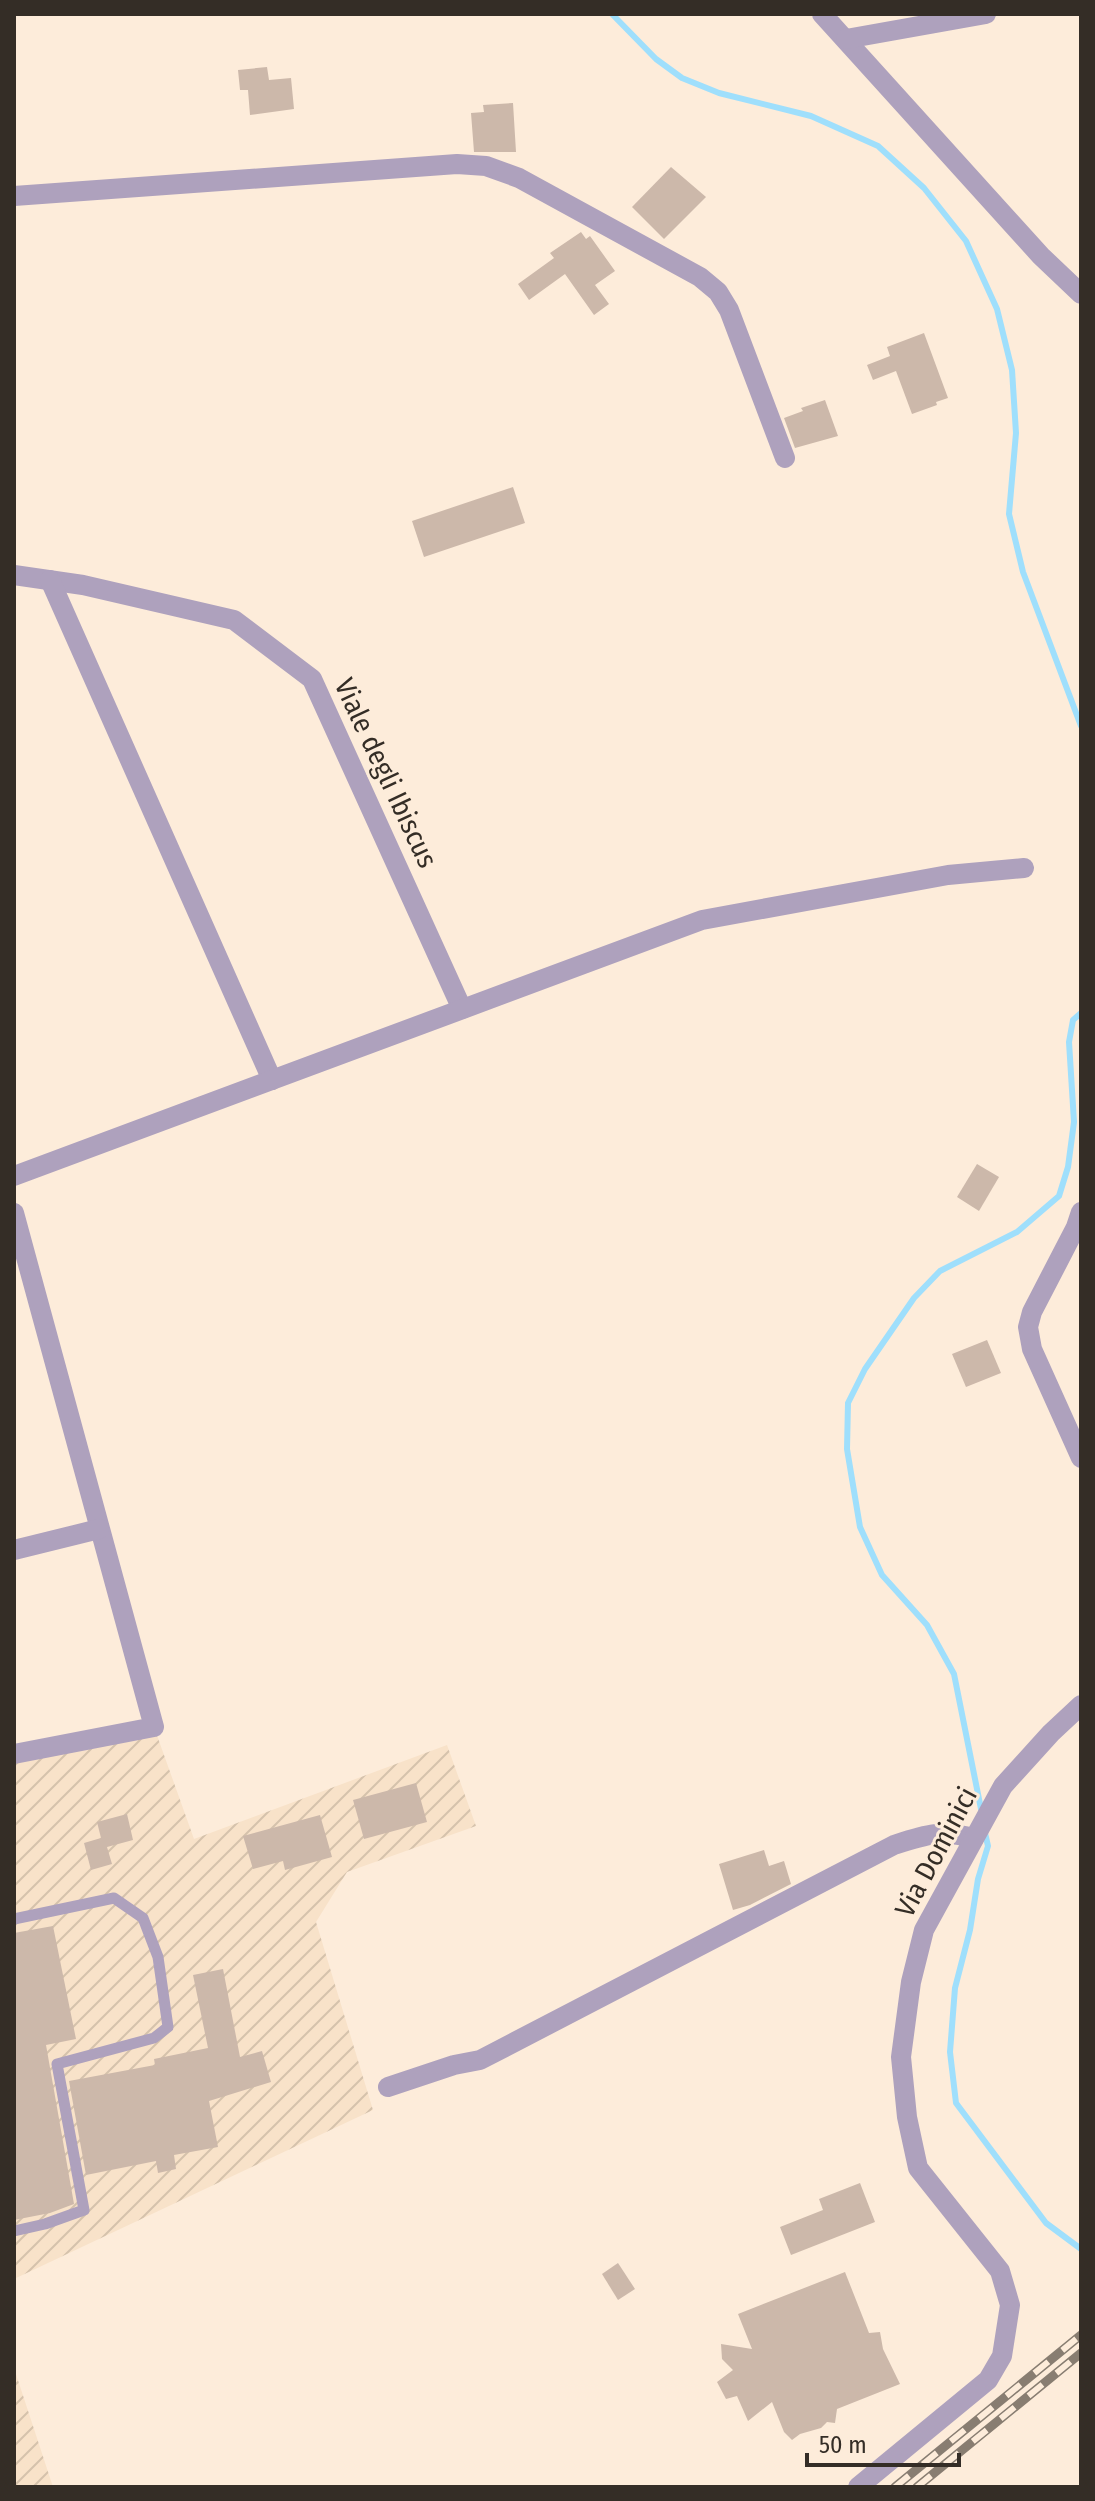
<svg xmlns="http://www.w3.org/2000/svg" width="1095" height="2501" font-family="'Fira Sans Condensed',sans-serif">
	<defs>
		<pattern id="industrial-furrows" width="10" height="10" patternUnits="userSpaceOnUse" patternTransform="scale(2)"><rect width="10" height="10" fill="#f8e2c9"/><path d="M-1 1l2-2M0 10L10 0M9 11l2-2" fill="none" stroke="#d5c2ac"/></pattern>
	</defs>
	<rect width="100%" height="100%" fill="#fdecda"/>
	<g fill="url(#industrial-furrows)">
		<polygon points="154,1727 194,1839 447,1745 476,1826 347,1872 316,1922 373,2110 14,2279 14,1755"/>
		<polygon points="14,2368 53,2487 14,2487"/>
	</g>
	<g fill="none" stroke-linecap="round" stroke-linejoin="round">
		<g stroke="#9fdffc" stroke-width="6">
			<polyline points="612,14 656,59 682,78 719,93 811,116 878,146 924,188 966,241 997,309 1012,370 1016,433 1009,514 1023,572 1081,726"/>
			<polyline points="982,1814 954,1674 927,1625 882,1575 860,1527 847,1449 848,1403 865,1369 914,1298 940,1271 1017,1232 1059,1196 1068,1167 1074,1122 1069,1042 1073,1020 1081,1013"/>
			<polyline points="985,1833 988,1846 978,1879 970,1930 955,1988 950,2052 956,2103 1046,2223 1081,2249"/>
		</g>
	</g>
	<g fill="#ccb8aa">
		<polygon points="267,67 269,80 291,78 294,109 250,115 248,90 240,90 238,70"/>
		<polygon points="513,103 516,152 474,152 471,113 484,112 483,105"/>
		<polygon points="671,167 706,197 664,239 632,207"/>
		<polygon points="581,232 586,239 590,236 615,271 595,285 609,304 594,315 565,274 529,300 518,284 554,258 550,253"/>
		<polygon points="924,333 948,398 936,402 937,405 912,414 896,371 873,380 867,365 890,356 887,347"/>
		<polygon points="825,400 838,436 795,448 784,418 803,411 801,408"/>
		<polygon points="513,487 525,523 424,557 412,521"/>
		<polygon points="977,1164 999,1177 979,1211 957,1197"/>
		<polygon points="987,1340 1001,1373 966,1387 952,1354"/>
		<polygon points="416,1783 427,1822 364,1839 353,1800"/>
		<polygon points="127,1814 133,1840 107,1847 112,1864 91,1870 84,1843 101,1838 97,1822"/>
		<polygon points="320,1815 332,1857 285,1870 283,1861 253,1869 243,1836"/>
		<polygon points="764,1850 769,1866 784,1861 791,1884 750,1905 733,1910 719,1864"/>
		<polygon points="53,1926 76,2039 46,2045 74,2204 50,2213 14,2220 14,1933"/>
		<polygon points="223,1969 240,2057 262,2051 271,2082 209,2101 218,2147 174,2155 176,2169 158,2173 156,2161 86,2175 69,2081 155,2065 154,2059 208,2048 193,1975"/>
		<polygon points="860,2183 875,2222 791,2255 780,2227 823,2210 819,2199"/>
		<polygon points="618,2263 635,2289 618,2300 602,2274"/>
		<polygon points="845,2272 869,2333 880,2332 883,2349 900,2384 837,2409 835,2423 827,2422 821,2428 800,2434 792,2440 784,2432 772,2402 748,2421 737,2396 726,2399 717,2382 733,2370 722,2359 721,2344 752,2349 738,2314"/>
	</g>
	<g fill="none" stroke-linecap="round" stroke-linejoin="round">
		<polyline stroke="#aea1bd" stroke-width="11" points="14,1919 114,1898 143,1918 158,1957 168,2027 154,2038 57,2064 84,2210 45,2224 14,2231"/>
		<g stroke="#aea1bd" stroke-width="20">
			<polyline points="822,14 1041,256 1081,294"/>
			<polyline points="846,39 986,14"/>
			<polyline points="14,196 457,164 486,166 519,178 700,277 718,292 729,310 785,458"/>
			<polyline points="14,575 83,585 234,620 312,679 462,1009"/>
			<polyline points="50,580 272,1080"/>
			<polyline points="14,1176 702,920 948,875 1024,868"/>
			<polyline points="1081,1212 1076,1227 1032,1312 1028,1327 1032,1349 1081,1458"/>
			<polyline points="14,1213 154,1727 14,1754"/>
			<polyline points="14,1550 99,1529"/>
			<path d="M388 2087 454 2065 480 2060 894 1845C928 1834 939 1830 974 1838"/>
			<polyline points="858,2487 988,2380 1002,2356 1010,2305 1000,2271 918,2168 907,2117 901,2057 911,1982 924,1930 1003,1786 1051,1733 1081,1705"/>
		</g>
		<defs>
			<g id="rail">
				<polyline points="895,2487 1081,2335"/>
				<polyline points="917,2487 1081,2353"/>
			</g>
		</defs>
		<use href="#rail" stroke="#887d71" stroke-width="9"/>
		<use href="#rail" stroke="#fdecda" stroke-width="6" stroke-dasharray="18" stroke-linecap="butt"/>
	</g>
	<g text-anchor="middle" dominant-baseline="central" stroke-width="6" stroke-linejoin="round" paint-order="stroke">
		<g font-size="28" fill="#342d26" stroke="#fdecda">
			<text transform="translate(386 773) rotate(65)">Viale degli Ibiscus</text>
			<text transform="translate(936 1852) rotate(-62)">Via Dominici</text>
		</g>
	</g>
	<rect width="1095" height="2501" fill="none" stroke="#342d26" stroke-width="32"/>
	<path d="M807 2453v12h152v-12" fill="none" stroke="#342d26" stroke-width="4"/>
	<text x="819" y="2453" font-size="24" fill="#342d26" stroke="#fdecda" stroke-width="6" paint-order="stroke">50 m</text>
</svg>
